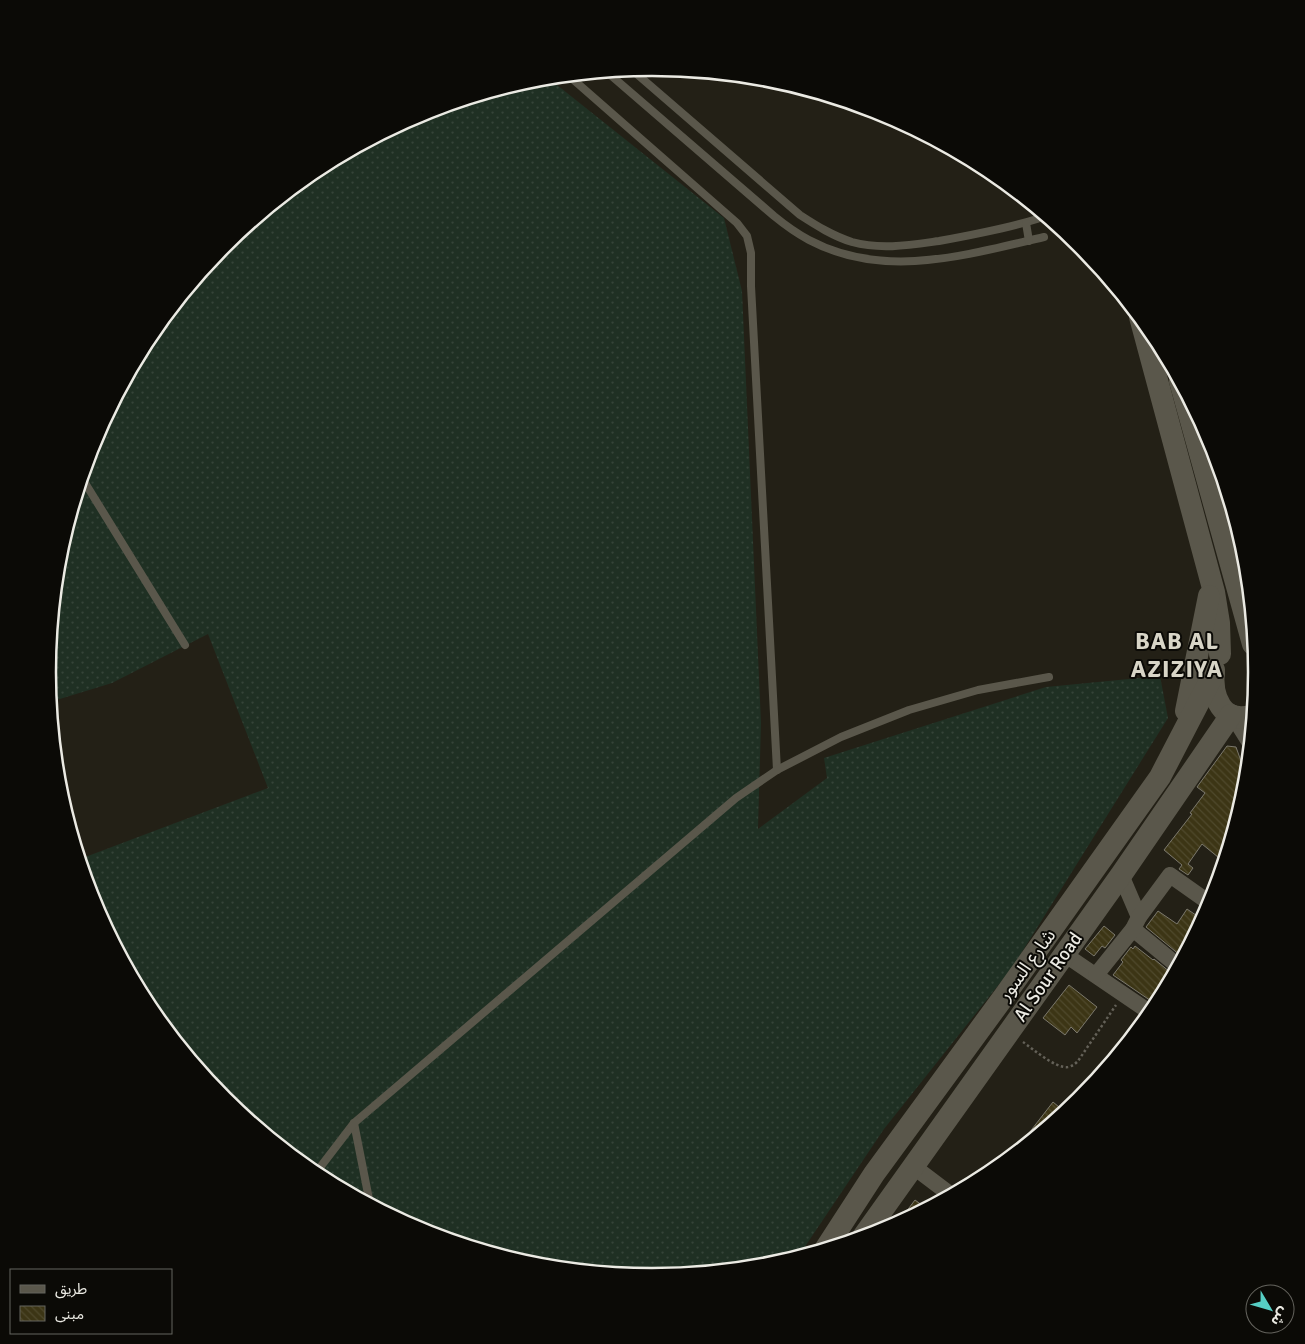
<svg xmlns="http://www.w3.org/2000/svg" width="1305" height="1344" font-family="Signika,'Noto Sans Arabic',sans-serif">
	<defs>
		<pattern id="grass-dots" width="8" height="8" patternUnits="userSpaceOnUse" patternTransform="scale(1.25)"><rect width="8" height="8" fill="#1f3023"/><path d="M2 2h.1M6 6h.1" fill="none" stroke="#354438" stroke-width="1.8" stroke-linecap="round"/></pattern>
		<pattern id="building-back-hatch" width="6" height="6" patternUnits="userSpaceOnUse" patternTransform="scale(1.25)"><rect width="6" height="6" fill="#3c3515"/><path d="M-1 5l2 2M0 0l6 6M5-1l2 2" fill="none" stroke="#4f492c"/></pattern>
	</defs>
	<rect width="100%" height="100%" fill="#232016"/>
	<polygon fill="url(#grass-dots)" points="547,77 724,218 742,291 761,723 758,829 827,778 824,758 1046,687 1160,676 1168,718 1012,968 884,1129 798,1257 770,1265 652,1277 534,1265 421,1231 316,1175 225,1100 149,1008 93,903 80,859 268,788 208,634 112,683 50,702 48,672 59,554 94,440 150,336 225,244 317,169 421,113 535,79"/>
	<g fill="url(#building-back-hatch)" stroke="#7b786c">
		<polygon points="1227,746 1236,747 1247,778 1246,790 1224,862 1202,844 1188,864 1193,868 1188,875 1179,869 1182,865 1164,850 1192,814 1190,813 1205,793 1197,787"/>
		<polygon points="1187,909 1203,920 1193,938 1181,956 1146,927 1158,911 1177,924"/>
		<polygon points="1104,926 1115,935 1105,948 1102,946 1094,956 1085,949"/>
		<polygon points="1135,946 1153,960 1154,959 1170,972 1168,973 1172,977 1157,1005 1113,975 1123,962 1121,960 1131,947 1133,949"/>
		<polygon points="1069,985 1097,1007 1077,1033 1071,1027 1065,1035 1043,1018"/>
		<polygon points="1053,1102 1065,1112 1026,1145 1022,1142"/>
		<polygon points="915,1200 926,1208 897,1224"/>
	</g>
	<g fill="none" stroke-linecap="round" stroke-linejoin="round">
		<path stroke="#646158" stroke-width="2.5" stroke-dasharray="2.5 2.5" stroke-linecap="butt" d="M1023 1042C1033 1049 1056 1069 1068 1067 1073 1066 1076 1063 1078 1061L1116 1005"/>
		<g stroke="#5a574b" stroke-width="8">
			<path d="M631 69 800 215C817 226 833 236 852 242 881 250 910 245 939 241 972 235 1005 229 1037 219"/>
			<path d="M607 72 774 216C785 225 796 233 809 240 884 280 966 255 1044 237"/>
			<polyline points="568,75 737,223 747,236 751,253 751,286 777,770"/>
			<polyline points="1026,223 1029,241"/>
			<polyline points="82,478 185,645"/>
			<polyline points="354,1123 370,1204"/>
			<polyline points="315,1174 354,1123 736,798 777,770 841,737 909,710 978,690 1049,677"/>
		</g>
		<g stroke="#5a574b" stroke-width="16">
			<polyline points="1121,875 1139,917"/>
			<polyline points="1133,929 1178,966"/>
			<polyline points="1064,954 1151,1013"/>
			<polyline points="1096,975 1133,929 1139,917 1170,875 1211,904"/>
			<polyline points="914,1167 951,1195"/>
		</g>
		<polyline stroke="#5a574b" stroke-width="20" points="1236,717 1251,741"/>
		<g stroke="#5a574b" stroke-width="22">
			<polyline points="1140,317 1214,592 1219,623 1220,654"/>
			<polyline points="1180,381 1253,644"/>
			<path d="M1214 670C1211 696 1222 726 1253 715"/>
			<polyline points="1186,711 1209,596"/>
			<polyline points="863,1237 1121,875 1231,715"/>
			<polyline points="826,1248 874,1174 1005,995 1160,777 1214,673"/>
		</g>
	</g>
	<g text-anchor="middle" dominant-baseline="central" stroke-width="4" stroke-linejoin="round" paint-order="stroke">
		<g font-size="19" fill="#ebeae3" stroke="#0b0a06">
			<text transform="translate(1027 965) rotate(-54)">شارع السور</text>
			<text transform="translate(1048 977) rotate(-55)">Al Sour Road</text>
		</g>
		<g font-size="24" font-weight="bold" letter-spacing="1" fill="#d8d5c7" stroke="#0b0a06">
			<text x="1177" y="641">BAB AL<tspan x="1177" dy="28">AZIZIYA</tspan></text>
		</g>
	</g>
	<path d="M0 0H1305V1344H0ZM56 672a596 596 0 1 1 1192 0a596 596 0 1 1-1192 0Z" fill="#0b0a06" fill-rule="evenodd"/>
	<path fill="none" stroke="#ebeae3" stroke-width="2.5" d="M56 672a596 596 0 1 1 1192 0a596 596 0 1 1-1192 0Z"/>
	<rect x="10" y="1269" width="162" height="65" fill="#0b0a06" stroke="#65645e"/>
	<rect x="20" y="1285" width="25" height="8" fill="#5a574b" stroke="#65645e"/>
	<text x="55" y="1294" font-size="15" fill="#ebeae3">طريق</text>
	<rect x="20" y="1306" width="25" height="15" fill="url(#building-back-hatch)" stroke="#65645e"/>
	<text x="55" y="1319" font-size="15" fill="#ebeae3">مبنى</text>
	<g transform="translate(1270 1309) rotate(128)"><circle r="24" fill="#0b0a06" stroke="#65645e"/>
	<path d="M0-4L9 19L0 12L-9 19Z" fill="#56cec4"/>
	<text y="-8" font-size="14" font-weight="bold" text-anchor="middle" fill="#ebeae3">ش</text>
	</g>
</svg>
